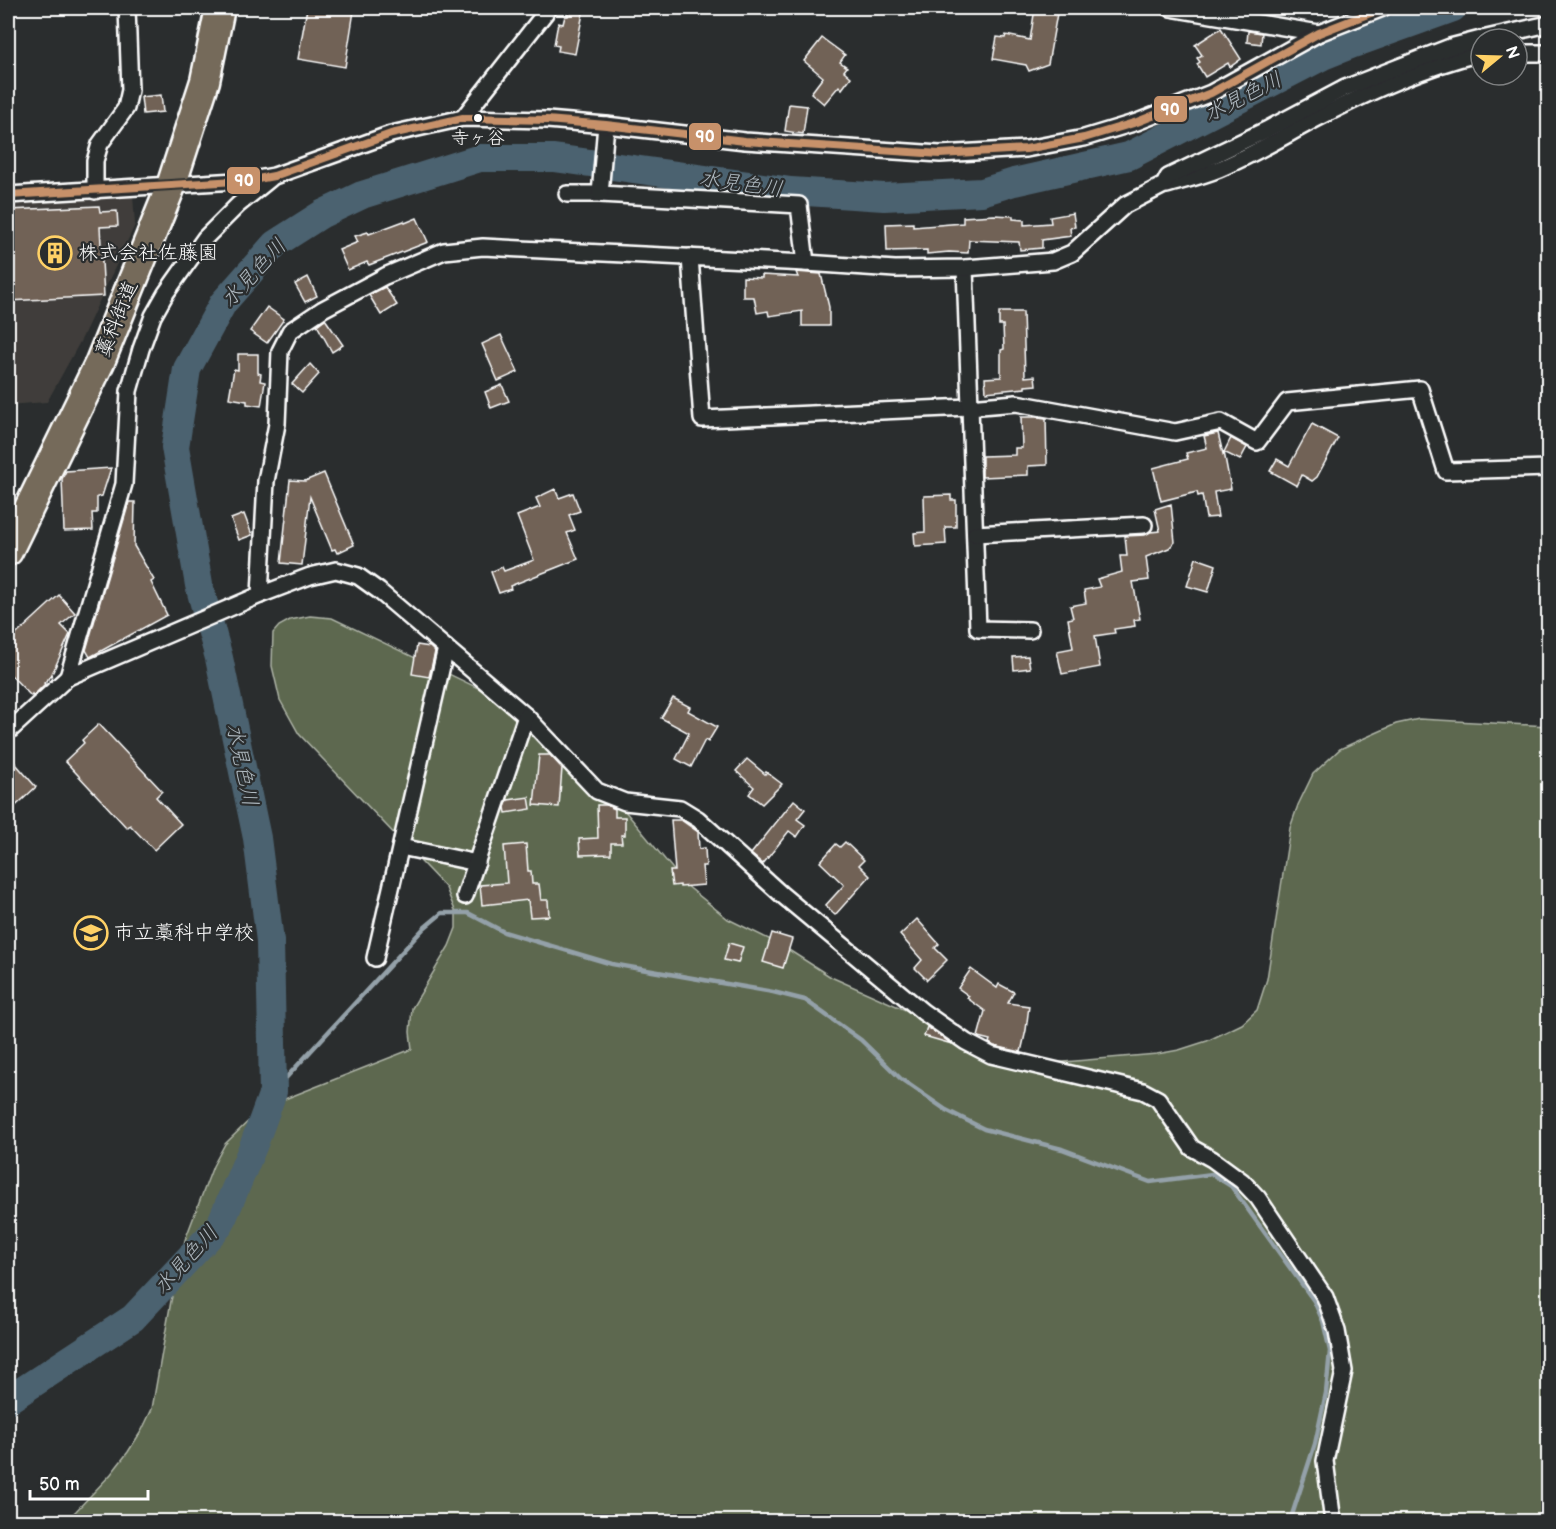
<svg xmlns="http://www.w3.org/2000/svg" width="1556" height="1529" font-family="'Balsamiq Sans','Klee One',sans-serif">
	<rect width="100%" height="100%" fill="#2a2d2e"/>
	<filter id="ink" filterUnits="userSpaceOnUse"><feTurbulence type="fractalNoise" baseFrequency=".0167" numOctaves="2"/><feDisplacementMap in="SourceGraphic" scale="12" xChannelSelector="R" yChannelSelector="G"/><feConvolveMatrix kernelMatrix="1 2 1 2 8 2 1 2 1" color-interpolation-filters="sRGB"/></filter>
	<g filter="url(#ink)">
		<polygon fill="#3f3d3a" points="133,194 135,225 81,340 47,402 8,405 8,202"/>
		<polygon fill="#5d684f" stroke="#aeb4a7" stroke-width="1.5" points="310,616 332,618 528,712 568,748 625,811 686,885 728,919 781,945 831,977 1014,1058 1052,1063 1157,1054 1179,1050 1207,1041 1242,1024 1257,1010 1267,979 1290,828 1298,805 1313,774 1340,749 1396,724 1419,719 1548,726 1548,1521 64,1522 76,1511 111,1474 128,1452 142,1430 152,1409 171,1301 185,1240 213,1166 225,1144 262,1108 412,1049 410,1032 412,1008 449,946 456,928 456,913 446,888 299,734 280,700 272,666 273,633 279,626 290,620"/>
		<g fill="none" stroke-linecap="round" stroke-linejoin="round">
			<polyline stroke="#94a1a9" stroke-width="4.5" points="273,1092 424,928 442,913 468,913 504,932 612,964 773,992 805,1000 861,1040 901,1079 946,1110 984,1129 1062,1149 1150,1182 1212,1174 1231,1186 1314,1301 1323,1321 1330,1351 1326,1393 1315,1444 1292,1515 1292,1522"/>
			<polyline stroke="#4c6270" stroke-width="28" points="8,1400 133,1318 220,1225 254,1144 273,1092 270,941 257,838 219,658 199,585 175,447 187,369 223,303 275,244 322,214 362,195 480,158 554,158 791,191 884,197 982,192 1014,182 1129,156 1323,56 1353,44 1453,8"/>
		</g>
		<g fill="#716257" stroke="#fff" stroke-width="1.5">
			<polygon points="307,8 334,8 354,11 345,67 298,59"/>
			<polygon points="569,8 584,8 575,54 558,51 559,46 554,45 558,23 563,24 565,16 568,16"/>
			<polygon points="1035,8 1058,8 1048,64 1029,71 1026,65 993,59 997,37 1005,38 1006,35 1030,40"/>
			<polygon points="1221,28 1241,59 1230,67 1228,63 1205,77 1197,64 1200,62 1197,58 1202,55 1195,45"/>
			<polygon points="1248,31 1262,33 1261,44 1247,42"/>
			<polygon points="822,38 845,55 840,62 847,67 844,71 851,77 842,89 839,86 824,104 811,93 823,77 804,61"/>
			<polygon points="161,95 163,112 143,114 141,97"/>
			<polygon points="789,104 807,106 803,134 785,131"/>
			<polygon points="99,206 100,212 117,211 118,226 100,227 104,296 8,301 8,210"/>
			<polygon points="1073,213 1075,227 1070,228 1071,236 1042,240 1042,248 1020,250 1019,242 969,240 968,253 949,252 927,254 927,250 887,251 886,224 913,223 913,227 963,223 963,217 994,215 1013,216 1013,219 1024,220 1024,225 1051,223 1050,217"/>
			<polygon points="417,218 428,242 369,265 367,262 348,270 339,250 358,242 355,236 368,232 369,234 404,221 405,223"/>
			<polygon points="796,272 821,274 829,307 829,326 802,326 802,311 769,316 768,311 757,313 754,297 743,297 743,277 762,278 762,275 798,277"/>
			<polygon points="308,277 317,296 305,302 295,284"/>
			<polygon points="385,287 397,305 381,315 369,295"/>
			<polygon points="267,307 284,319 267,343 250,331"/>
			<polygon points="999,312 1023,312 1025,377 1035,376 1036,385 1025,386 1025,388 986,392 985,378 1001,377 1001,350 1004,349 1003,325 999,325"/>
			<polygon points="325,319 343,345 332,352 317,325"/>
			<polygon points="501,335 518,372 498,381 482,344"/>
			<polygon points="238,354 258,354 258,373 261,374 260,381 265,382 261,406 247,404 247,401 229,398 234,369 238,370"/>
			<polygon points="310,364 319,374 302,393 292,384"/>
			<polygon points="502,385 509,401 491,408 485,392"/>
			<polygon points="1021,417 1038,417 1046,418 1047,465 1028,466 1028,475 982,477 982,456 1015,455 1015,448 1022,448"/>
			<polygon points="1312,424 1338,438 1317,477 1312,481 1302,475 1297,486 1270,471 1277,459 1289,466"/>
			<polygon points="1218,433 1223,454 1231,438 1247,447 1240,460 1224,452 1231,489 1214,492 1218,517 1206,518 1202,495 1198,496 1197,492 1161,501 1153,468 1188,459 1186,453 1207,448 1204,436"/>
			<polygon points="111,468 102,496 97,497 97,513 92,513 93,530 64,531 62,479 66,471"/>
			<polygon points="324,473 354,545 337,553 335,549 332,550 310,497 302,565 281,563 290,480 305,481"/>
			<polygon points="555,489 559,498 573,493 580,511 569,515 575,530 567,533 578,559 510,586 511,589 499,593 491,572 502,567 504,571 534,560 517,516 540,507 536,498"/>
			<polygon points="951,495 951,500 956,500 956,527 945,527 946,544 915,546 914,533 925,532 924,496"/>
			<polygon points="129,502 135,502 134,546 154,580 151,582 167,615 90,657 86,650"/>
			<polygon points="1171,504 1175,542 1169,548 1146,557 1149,580 1133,582 1140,619 1134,620 1135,626 1114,629 1115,633 1095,636 1100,667 1062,674 1057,651 1073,648 1068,619 1073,618 1070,606 1086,603 1084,590 1100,587 1097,579 1122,572 1120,556 1127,556 1125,536 1145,535 1150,532 1160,531 1155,509"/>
			<polygon points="244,514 252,535 239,540 231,519"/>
			<polygon points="1196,558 1216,565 1208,592 1187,586"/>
			<polygon points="59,595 75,613 61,625 70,634 51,676 44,683 45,684 33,696 32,694 31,696 8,672 8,642"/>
			<polygon points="417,645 430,647 435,652 429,677 412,674"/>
			<polygon points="1028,656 1030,668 1014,670 1013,657"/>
			<polygon points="673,698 690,707 688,711 717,727 708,742 705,740 691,767 676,759 689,733 661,718"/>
			<polygon points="99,724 162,791 156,797 181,824 154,850 130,825 127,828 65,761 84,743 82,740"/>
			<polygon points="8,755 36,787 8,813"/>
			<polygon points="539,755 550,755 562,768 559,807 534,805"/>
			<polygon points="747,759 765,774 766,772 782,784 762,804 749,794 754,787 736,771"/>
			<polygon points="529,797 531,809 506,813 505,807 508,800"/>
			<polygon points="794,800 805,809 797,819 805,825 797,837 789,831 763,864 751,854"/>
			<polygon points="597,805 606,805 615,809 615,817 625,817 625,835 621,835 622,843 611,843 611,854 580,855 579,839 598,838"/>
			<polygon points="671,820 681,820 698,832 699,849 705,848 706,866 702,866 704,885 680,887 680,885 672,886 670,871 675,871"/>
			<polygon points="845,842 864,860 859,865 870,876 835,915 825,906 844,885 820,862 836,844 840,847"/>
			<polygon points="526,844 528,871 531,871 532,884 539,884 541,900 548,900 549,916 530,917 528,900 482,905 480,885 507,883 504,846"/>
			<polygon points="917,919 939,944 935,948 947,960 927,980 915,968 922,960 900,935"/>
			<polygon points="772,933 792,939 783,968 763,962"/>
			<polygon points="729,943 743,947 738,963 724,960"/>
			<polygon points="971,969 997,988 999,984 1014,992 1008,1003 1029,1006 1026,1030 1021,1052 994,1046 989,1043 990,1040 978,1037 985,1011 967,998 969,996 958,988"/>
			<polygon points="927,1027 952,1044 924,1036"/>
		</g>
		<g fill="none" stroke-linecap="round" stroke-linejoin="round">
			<defs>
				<g id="street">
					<polyline points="1170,8 1319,33"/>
					<polyline points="1482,39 1548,24"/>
					<polyline points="1517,53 1548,53"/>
					<polyline points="463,118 549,8"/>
					<path d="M1167 185C1184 180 1202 176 1219 169 1253 155 1284 136 1316 119 1369 92 1423 67 1481 53"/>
					<polyline points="95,191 95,161 100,144 126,108 130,90 127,8"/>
					<polyline points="567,194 600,194 799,205 806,263"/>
					<polyline points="600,194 606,125"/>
					<polyline points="8,195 252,180 274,176 391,134 463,118 547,120 606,125 745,141 940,154 1026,149 1084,138 1137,122 1211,93 1319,33 1383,8"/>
					<polyline points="690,257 702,419 969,407 1016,403 1175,432 1221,422 1257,442 1287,402 1420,389 1446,471 1548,468"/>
					<polyline points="965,268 978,629 1030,630"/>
					<polyline points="975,534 1144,525"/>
					<polyline points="260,595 266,481 277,424 280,351 290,331 323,309 385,276 444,251 483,247 806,263 895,269 965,268 1053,261 1072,253 1125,205 1164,185 1168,177 1266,130 1345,88 1450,47 1481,39"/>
					<polyline points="68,677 124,484 129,391 141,349 153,316 166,293 205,238 238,205 270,179"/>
					<polyline points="8,732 68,677 260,595 310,576 336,570 358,576 379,591 526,716 597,791 625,802 680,808 698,819 781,894 923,1012 966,1042 991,1055 1143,1091 1158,1099 1192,1148 1212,1159 1242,1181 1258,1198 1325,1297 1337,1331 1344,1371 1325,1461 1333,1522"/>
					<polyline points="401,847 477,863"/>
					<polyline points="465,896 526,716"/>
					<polyline points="375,958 446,648"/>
				</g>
				<polyline id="highway" points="8,551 100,362 171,186 205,81 220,8"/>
			</defs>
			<use href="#street" stroke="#fff" stroke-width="20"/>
			<use href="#highway" stroke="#fff" stroke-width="33"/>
			<use href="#street" stroke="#2a2d2e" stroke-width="15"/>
			<use href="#highway" stroke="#746a5a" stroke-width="28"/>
			<defs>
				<polyline id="bus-1" points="8,195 252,180 274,176 391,134 463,118 547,120 606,125 745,141 940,154 1026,149 1084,138 1137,122 1211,93 1319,33 1383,8"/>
			</defs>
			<use href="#bus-1" stroke="#2a2d2e" stroke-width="12"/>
			<use href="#bus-1" stroke="#c7916a" stroke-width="8"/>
		</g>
	</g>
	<defs>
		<symbol id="building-ring" viewBox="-11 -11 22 22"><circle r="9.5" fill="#2a2d2e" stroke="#ffd166" stroke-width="1.5"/><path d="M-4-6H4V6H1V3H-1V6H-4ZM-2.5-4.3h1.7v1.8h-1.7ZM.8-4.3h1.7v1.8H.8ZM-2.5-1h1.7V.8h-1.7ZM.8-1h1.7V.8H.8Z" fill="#ffd166"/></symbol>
		<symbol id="school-ring" viewBox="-11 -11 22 22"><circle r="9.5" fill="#2a2d2e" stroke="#ffd166" stroke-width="1.5"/><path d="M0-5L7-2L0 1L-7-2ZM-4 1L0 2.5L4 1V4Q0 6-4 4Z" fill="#ffd166"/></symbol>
	</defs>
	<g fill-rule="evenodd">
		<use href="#building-ring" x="36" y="234" width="38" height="38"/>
		<use href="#school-ring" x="72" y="914" width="38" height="38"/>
	</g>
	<circle fill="#fff" stroke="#2a2d2e" stroke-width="2" cx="478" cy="118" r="5"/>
	<g text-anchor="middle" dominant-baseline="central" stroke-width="4.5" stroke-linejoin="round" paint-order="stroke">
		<g font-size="18" fill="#fff" stroke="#2a2d2e">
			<text x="478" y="138">寺ヶ谷</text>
		</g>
		<g font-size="20" fill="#fff" stroke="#2a2d2e" text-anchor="start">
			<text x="78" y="253">株式会社佐藤園</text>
			<text x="114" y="933">市立藁科中学校</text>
		</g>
		<g font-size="20" fill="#fff" stroke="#2a2d2e">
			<text transform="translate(117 319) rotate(-68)">藁科街道</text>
		</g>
		<g font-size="21" font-style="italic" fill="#aeb8bf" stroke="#2a2d2e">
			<text transform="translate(1243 97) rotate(-27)">水見色川</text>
			<text transform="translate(741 184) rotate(8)">水見色川</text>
			<text transform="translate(254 273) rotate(-47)">水見色川</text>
			<text transform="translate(242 765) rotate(78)">水見色川</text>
			<text transform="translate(186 1260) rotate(-48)">水見色川</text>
		</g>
	</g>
	<g stroke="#2a2d2e" stroke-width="2">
		<rect x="1153" y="95" width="35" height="28" rx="6" fill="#c7916a"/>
		<rect x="688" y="122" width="34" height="29" rx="6" fill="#c7916a"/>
		<rect x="226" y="166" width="35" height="29" rx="6" fill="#c7916a"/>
	</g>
	<g font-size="16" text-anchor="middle" font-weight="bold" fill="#fff">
		<text x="1170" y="115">90</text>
		<text x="705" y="142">90</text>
		<text x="244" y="186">90</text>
	</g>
	<rect width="1556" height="1529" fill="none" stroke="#2a2d2e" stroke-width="30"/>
	<rect x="15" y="15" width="1526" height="1499" fill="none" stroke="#fff" stroke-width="2" filter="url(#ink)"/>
	<g transform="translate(1499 57) rotate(71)"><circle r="28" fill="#2a2d2e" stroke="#7f8182" stroke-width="1.5"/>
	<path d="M0-4.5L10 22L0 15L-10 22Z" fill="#ffd166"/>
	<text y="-9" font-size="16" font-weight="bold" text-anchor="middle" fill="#ffffff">N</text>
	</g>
	<path d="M30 1490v9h118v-9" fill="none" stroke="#ffffff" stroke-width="3"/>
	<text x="39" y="1490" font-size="18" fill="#ffffff" stroke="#2a2d2e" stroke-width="4.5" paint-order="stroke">50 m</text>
</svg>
